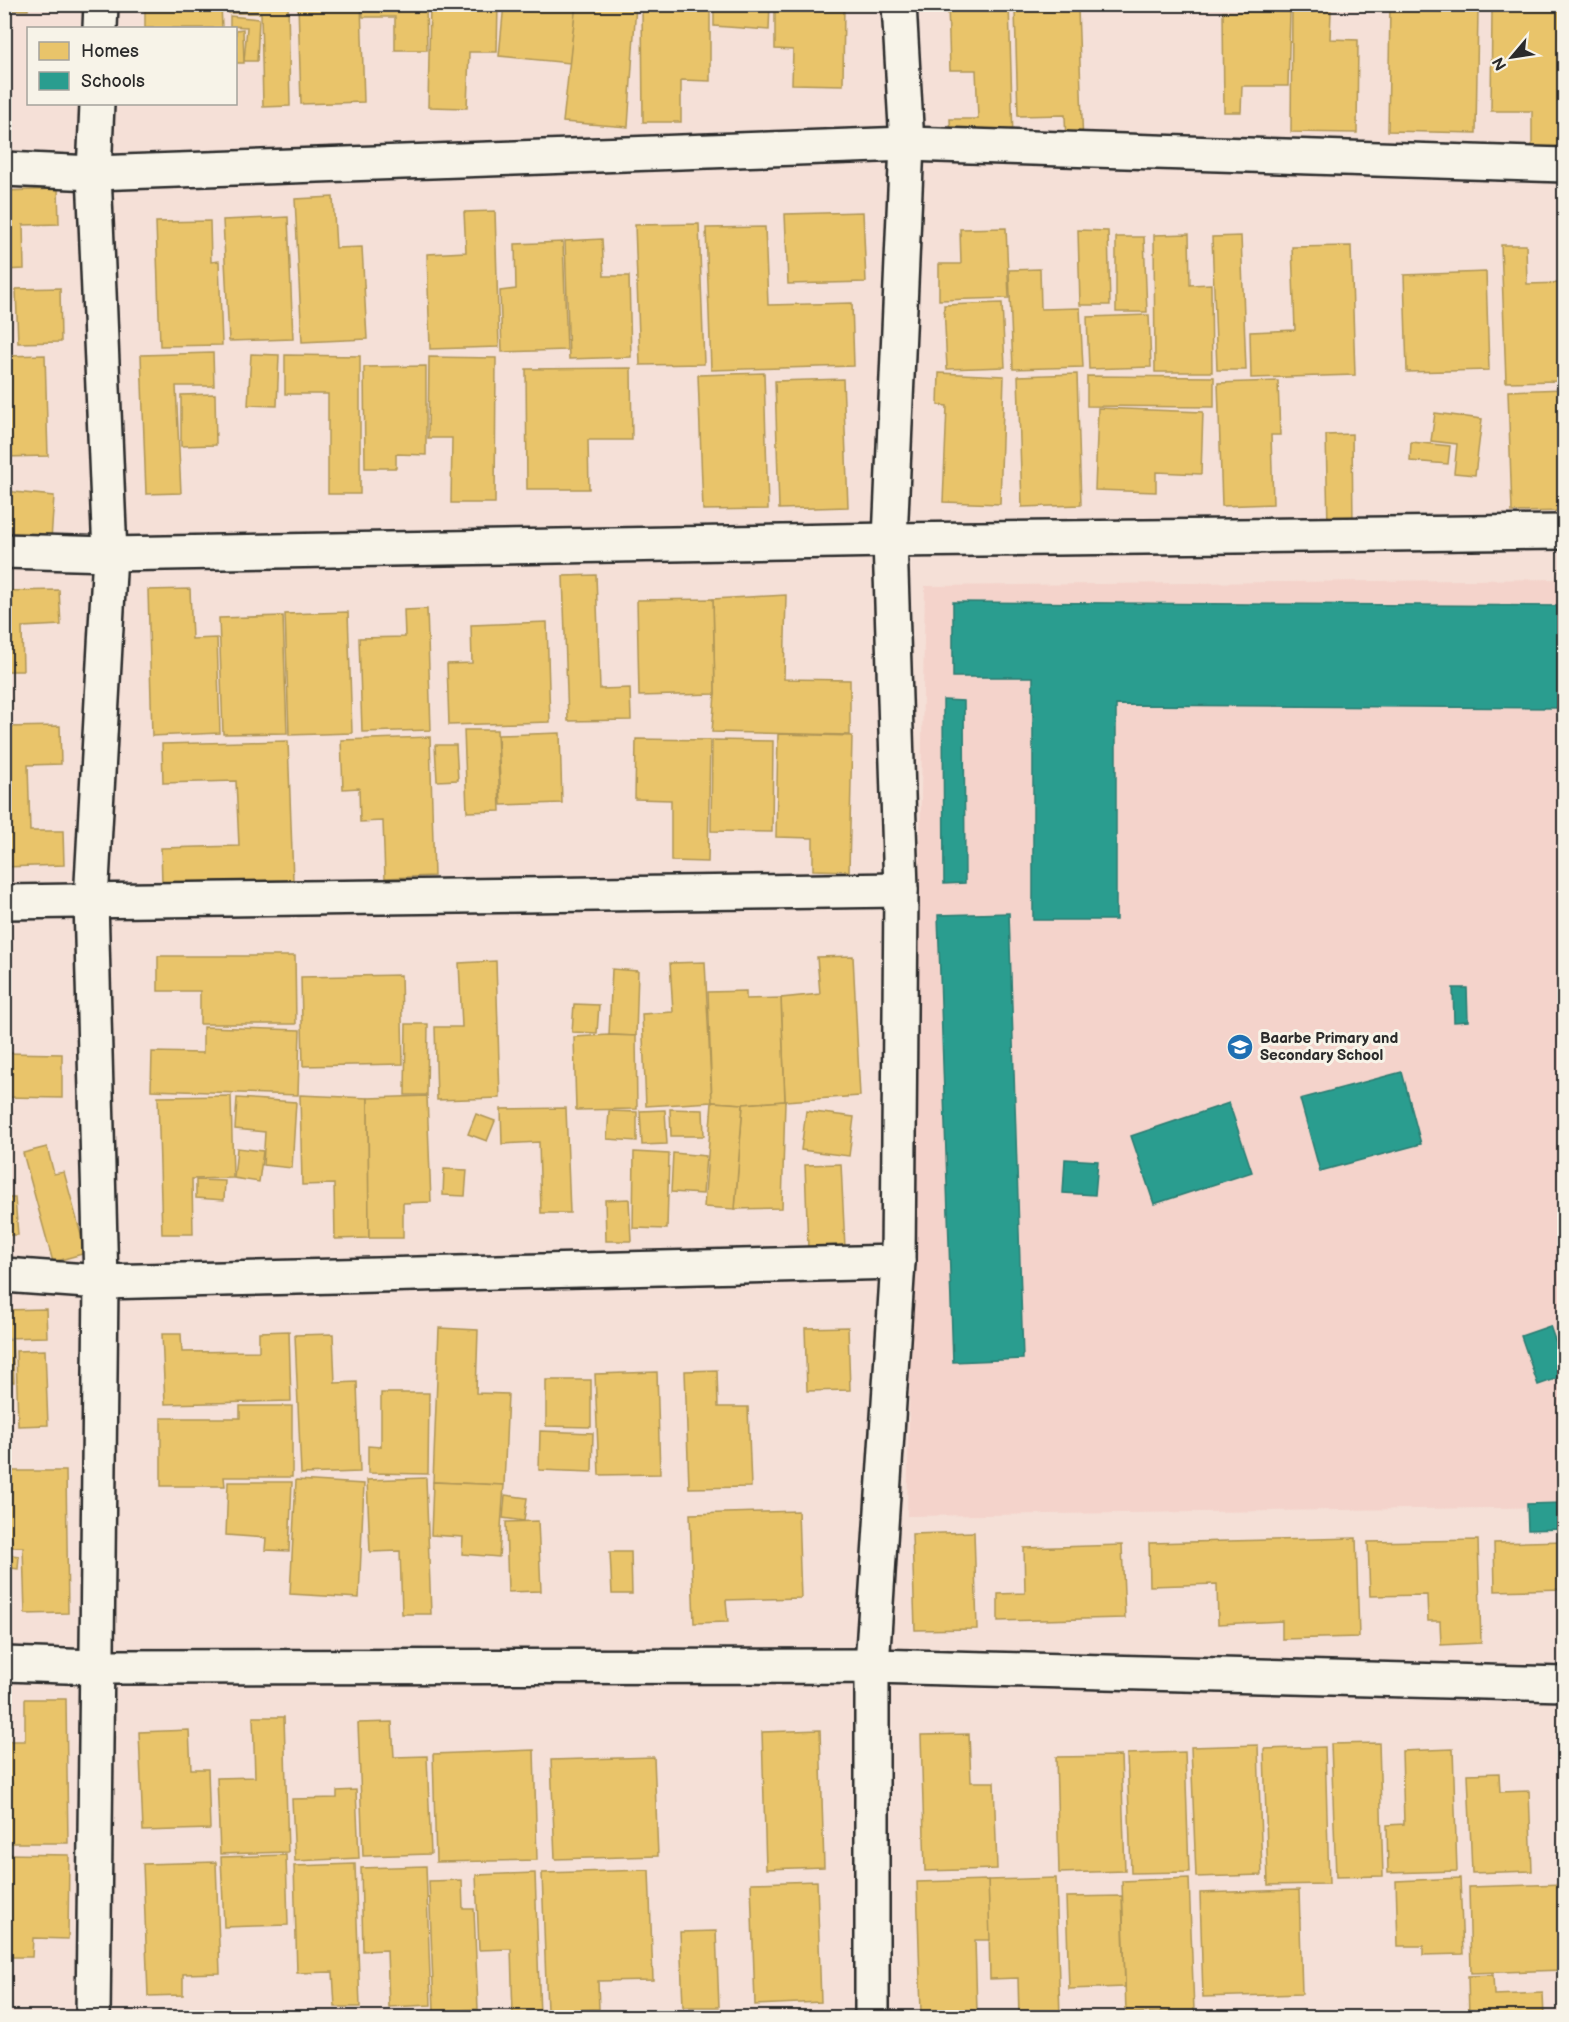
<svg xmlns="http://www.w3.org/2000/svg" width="1569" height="2022" font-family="'Balsamiq Sans',sans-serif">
	<rect width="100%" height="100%" fill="#f5e0d7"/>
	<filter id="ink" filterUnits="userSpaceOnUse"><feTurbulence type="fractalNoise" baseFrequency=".0167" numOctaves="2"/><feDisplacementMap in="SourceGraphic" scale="12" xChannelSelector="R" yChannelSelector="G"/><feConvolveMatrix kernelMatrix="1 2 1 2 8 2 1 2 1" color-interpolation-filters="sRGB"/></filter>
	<g filter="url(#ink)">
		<polygon fill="#f4d3cb" points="1564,579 1564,1507 907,1516 925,586"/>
		<g fill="#e9c46a" stroke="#b09657" stroke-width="1.5">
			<polygon points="4,4 28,4 28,10 7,10 7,33 4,33"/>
			<polygon points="145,4 221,4 222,28 145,28"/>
			<polygon points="229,4 288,4 290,106 263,107 261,13 229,13"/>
			<polygon points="298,4 361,4 364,102 301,104"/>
			<polygon points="362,4 426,4 427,50 395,50 395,17 363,17"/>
			<polygon points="430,4 498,4 497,52 469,52 467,108 428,107"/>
			<polygon points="504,4 576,4 570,63 499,56"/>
			<polygon points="576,4 636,4 628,127 563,122"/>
			<polygon points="642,4 710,4 710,81 681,80 681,122 643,122"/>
			<polygon points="714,4 770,4 769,30 714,26"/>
			<polygon points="775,4 844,4 843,85 792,84 793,50 775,49"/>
			<polygon points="948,4 1009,4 1013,139 951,141 950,119 978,119 976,70 950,70"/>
			<polygon points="1501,4 1564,4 1564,5 1501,8"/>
			<polygon points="1390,7 1478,10 1476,133 1388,131"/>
			<polygon points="1078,9 1083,146 1066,147 1065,115 1018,116 1015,10"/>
			<polygon points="1292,10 1331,11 1330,39 1358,40 1357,133 1291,132"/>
			<polygon points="1492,10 1561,11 1560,152 1532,152 1532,111 1491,111"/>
			<polygon points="1223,12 1290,12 1288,86 1242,86 1241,112 1224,112"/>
			<polygon points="230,16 259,19 257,61 244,61 247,27 230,26"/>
			<polygon points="243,29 244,63 236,63 236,30"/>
			<polygon points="58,189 59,224 23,225 24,269 4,270 4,191"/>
			<polygon points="333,197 336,248 362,247 367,339 302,342 295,199"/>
			<polygon points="495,211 499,347 430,349 427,254 466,252 464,212"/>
			<polygon points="863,212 866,282 788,284 785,214"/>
			<polygon points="288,217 293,339 229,341 223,220"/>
			<polygon points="210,221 211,262 219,261 222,345 160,346 156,222"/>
			<polygon points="699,224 704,364 640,365 635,225"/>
			<polygon points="765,227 768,305 852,303 854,366 711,370 706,228"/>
			<polygon points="1006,228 1009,298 939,300 939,264 961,264 960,229"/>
			<polygon points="1078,230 1108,231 1110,305 1080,305"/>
			<polygon points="1189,234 1190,285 1211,284 1212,372 1155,372 1154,235"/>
			<polygon points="1241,236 1246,370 1217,370 1212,237"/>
			<polygon points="1116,237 1144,237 1147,312 1116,312"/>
			<polygon points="602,239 604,276 629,276 631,357 569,359 565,241"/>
			<polygon points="563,242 567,350 502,352 500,291 516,289 515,244"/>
			<polygon points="1501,245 1526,245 1527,284 1564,283 1564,381 1506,382"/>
			<polygon points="1351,246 1355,375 1251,378 1250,332 1295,330 1292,247"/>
			<polygon points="1040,269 1041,309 1080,308 1083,367 1013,369 1009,270"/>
			<polygon points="1486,272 1489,370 1407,372 1404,275"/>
			<polygon points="60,288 61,342 18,343 16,289"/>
			<polygon points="1002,303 1005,367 947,369 944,305"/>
			<polygon points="1149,315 1151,367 1089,369 1087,317"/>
			<polygon points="213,353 214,386 176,386 181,493 146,494 141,355"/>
			<polygon points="251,354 279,355 277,406 248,405"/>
			<polygon points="45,355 48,456 4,457 4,356"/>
			<polygon points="285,355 360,356 360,494 328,494 328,394 285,394"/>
			<polygon points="429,357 496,358 495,503 451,503 452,438 428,438"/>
			<polygon points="426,366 426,455 396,454 396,468 365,468 364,367"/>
			<polygon points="631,368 632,440 588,440 589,489 527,489 526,369"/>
			<polygon points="764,373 768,509 703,510 698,375"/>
			<polygon points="939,373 1004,376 1000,504 943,502 947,406 938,405"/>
			<polygon points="1077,374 1081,505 1022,507 1018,376"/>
			<polygon points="1087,376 1214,377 1214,407 1087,406"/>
			<polygon points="843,379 848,507 779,509 775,381"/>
			<polygon points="1278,381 1280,435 1271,435 1273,504 1222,506 1218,383"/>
			<polygon points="1564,389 1564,511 1512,512 1508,391"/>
			<polygon points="215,394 216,445 181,446 181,395"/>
			<polygon points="1098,408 1203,412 1201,474 1156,472 1156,492 1095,490"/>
			<polygon points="1435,413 1482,419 1475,475 1454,473 1457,444 1431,441"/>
			<polygon points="1352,434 1353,525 1328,526 1326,435"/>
			<polygon points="1411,442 1450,446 1448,464 1410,461"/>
			<polygon points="4,491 54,496 51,540 4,535"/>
			<polygon points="596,575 600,689 630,688 631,720 568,721 563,576"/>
			<polygon points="190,589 192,639 217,638 220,733 152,736 148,590"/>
			<polygon points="59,590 61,625 22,627 23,671 4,671 4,591"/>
			<polygon points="786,595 784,679 850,680 850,735 712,732 715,694 713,599"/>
			<polygon points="713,599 715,694 639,696 637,600"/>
			<polygon points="427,609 431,730 362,732 359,638 405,637 404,610"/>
			<polygon points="348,612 352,733 289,735 285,614"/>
			<polygon points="283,616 287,733 223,734 219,618"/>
			<polygon points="547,622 550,722 449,725 447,664 472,663 471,625"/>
			<polygon points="60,726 61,764 28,765 30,831 63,831 64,865 4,867 4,727"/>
			<polygon points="464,730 497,730 500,811 467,812"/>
			<polygon points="560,733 562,803 501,805 498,735"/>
			<polygon points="778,734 852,736 849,871 813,870 813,838 776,837"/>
			<polygon points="430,737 434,876 385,878 383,821 360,822 359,788 343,789 341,740"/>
			<polygon points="636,739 710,740 708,862 671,861 671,800 635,799"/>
			<polygon points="712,740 773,741 772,832 711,831"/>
			<polygon points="288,741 293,880 162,883 161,848 239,846 236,781 163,783 162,744"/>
			<polygon points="435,745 456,745 458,780 437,781"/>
			<polygon points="158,956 295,956 296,1024 200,1024 200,991 158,991"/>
			<polygon points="853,956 860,1096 785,1101 781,998 820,994 817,957"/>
			<polygon points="496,961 500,1098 437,1100 435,1027 462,1027 459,963"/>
			<polygon points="705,962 712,1102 646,1106 642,1014 673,1012 670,963"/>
			<polygon points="612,969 638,971 636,1036 609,1035"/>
			<polygon points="401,975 403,1064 303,1066 301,977"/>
			<polygon points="746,991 746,999 781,998 785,1101 743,1104 712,1102 708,992"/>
			<polygon points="574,1004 599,1005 597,1033 572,1032"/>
			<polygon points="406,1024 428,1024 427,1095 405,1095"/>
			<polygon points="203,1027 300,1030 298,1095 151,1090 152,1052 203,1053"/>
			<polygon points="609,1035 636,1036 637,1109 576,1110 574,1037"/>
			<polygon points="4,1053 62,1054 62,1098 4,1097"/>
			<polygon points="300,1095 368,1098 369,1238 335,1239 334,1184 302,1185"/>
			<polygon points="231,1096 233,1178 192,1179 193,1234 162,1234 158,1097"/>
			<polygon points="427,1096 431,1202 403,1203 403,1238 369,1238 368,1098"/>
			<polygon points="237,1098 296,1102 292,1168 263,1165 265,1132 235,1129"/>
			<polygon points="785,1101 782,1208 735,1209 743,1104"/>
			<polygon points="712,1102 743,1104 735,1209 704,1207"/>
			<polygon points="566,1108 570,1213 541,1213 539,1142 502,1144 501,1109"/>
			<polygon points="670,1109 703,1110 704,1136 671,1136"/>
			<polygon points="665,1110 667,1144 642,1145 640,1111"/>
			<polygon points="609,1111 637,1112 637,1141 607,1139"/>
			<polygon points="806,1111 854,1117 849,1156 801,1150"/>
			<polygon points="476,1114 495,1121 487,1141 468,1134"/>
			<polygon points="47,1147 54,1174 64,1172 86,1253 53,1262 23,1153"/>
			<polygon points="237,1148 263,1151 259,1182 234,1178"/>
			<polygon points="634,1152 669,1154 667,1229 633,1228"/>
			<polygon points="673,1153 706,1156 703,1194 671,1192"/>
			<polygon points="841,1164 845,1248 808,1249 805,1165"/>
			<polygon points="444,1169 467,1170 465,1196 443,1195"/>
			<polygon points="196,1180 225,1181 224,1200 196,1198"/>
			<polygon points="4,1198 15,1198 18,1235 4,1235"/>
			<polygon points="629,1199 631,1241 606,1241 605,1200"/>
			<polygon points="46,1309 47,1337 4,1338 4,1310"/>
			<polygon points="848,1327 850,1390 807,1391 805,1328"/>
			<polygon points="439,1328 478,1330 476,1393 508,1394 504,1485 433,1482"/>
			<polygon points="289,1331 291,1401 165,1404 162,1334 181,1334 182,1352 259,1351 259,1332"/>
			<polygon points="333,1334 335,1383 357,1382 360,1472 301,1474 295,1335"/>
			<polygon points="4,1340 12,1340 14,1382 4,1382"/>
			<polygon points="45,1350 48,1425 18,1426 16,1351"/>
			<polygon points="717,1370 718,1407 748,1407 751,1487 689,1488 685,1371"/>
			<polygon points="657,1372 660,1474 599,1475 595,1374"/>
			<polygon points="546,1380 591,1380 591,1427 546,1426"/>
			<polygon points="381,1393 429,1393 428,1474 368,1473 368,1446 381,1447"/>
			<polygon points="240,1406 292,1406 292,1477 224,1477 225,1486 161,1486 161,1418 240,1418"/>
			<polygon points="540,1431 593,1433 592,1472 539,1470"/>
			<polygon points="4,1471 66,1471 68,1613 25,1614 23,1547 4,1547"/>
			<polygon points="426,1478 431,1614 402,1614 400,1551 370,1552 367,1480"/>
			<polygon points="296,1480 364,1484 359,1598 290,1594"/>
			<polygon points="228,1482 292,1482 289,1551 265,1550 266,1538 226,1535"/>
			<polygon points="433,1482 504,1485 499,1557 462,1554 463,1537 431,1535"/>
			<polygon points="505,1495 527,1498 524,1521 503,1518"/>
			<polygon points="798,1511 801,1598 726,1600 728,1622 694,1623 690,1514"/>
			<polygon points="538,1521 541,1591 508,1592 506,1522"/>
			<polygon points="974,1532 977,1629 915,1630 912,1534"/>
			<polygon points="1356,1538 1359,1637 1282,1639 1282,1621 1218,1624 1217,1584 1150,1586 1149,1543"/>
			<polygon points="1478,1540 1481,1643 1441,1645 1440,1621 1428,1621 1427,1595 1370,1596 1368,1542"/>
			<polygon points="1564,1541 1564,1589 1495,1591 1494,1543"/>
			<polygon points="1122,1545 1125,1618 998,1621 998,1594 1025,1593 1024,1548"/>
			<polygon points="610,1552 631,1552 632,1594 612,1594"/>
			<polygon points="4,1554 19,1556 18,1569 4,1567"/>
			<polygon points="25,1699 66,1699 68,1843 4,1843 4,1741 25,1741"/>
			<polygon points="253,1717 284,1717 288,1852 220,1854 217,1778 255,1777"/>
			<polygon points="392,1722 394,1757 427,1756 431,1854 363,1856 358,1723"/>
			<polygon points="189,1730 191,1769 208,1769 210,1829 143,1831 139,1732"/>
			<polygon points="820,1730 824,1867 766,1869 762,1732"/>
			<polygon points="969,1734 971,1782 994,1782 997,1869 925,1871 921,1735"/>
			<polygon points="1379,1743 1383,1876 1336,1877 1331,1744"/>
			<polygon points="1258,1745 1262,1875 1196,1877 1191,1747"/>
			<polygon points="1325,1747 1329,1884 1268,1885 1264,1749"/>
			<polygon points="1453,1749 1457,1871 1388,1873 1387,1825 1404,1824 1402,1751"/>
			<polygon points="534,1750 537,1860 436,1862 433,1754"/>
			<polygon points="1185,1752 1189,1872 1131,1873 1127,1754"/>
			<polygon points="1121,1756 1125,1871 1059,1873 1056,1757"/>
			<polygon points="654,1757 658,1856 555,1859 551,1760"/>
			<polygon points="1499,1773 1500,1792 1529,1791 1532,1871 1472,1873 1468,1774"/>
			<polygon points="356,1790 359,1858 295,1861 292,1799 337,1798 337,1791"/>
			<polygon points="4,1854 69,1855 68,1939 33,1938 32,1957 4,1957"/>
			<polygon points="286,1855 288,1925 224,1927 221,1857"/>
			<polygon points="216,1862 220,1973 183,1974 183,1995 148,1996 143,1864"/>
			<polygon points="355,1864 360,2007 335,2007 333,1972 297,1973 294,1866"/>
			<polygon points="426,1866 431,2005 389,2007 387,1950 363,1951 361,1868"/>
			<polygon points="649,1870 653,1980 598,1981 599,2009 547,2011 542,1873"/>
			<polygon points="535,1873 540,2016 513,2017 511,1949 479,1950 476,1875"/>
			<polygon points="1056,1878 1060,2018 1019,2018 1018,1978 990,1979 988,1880"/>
			<polygon points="1189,1878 1194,2011 1126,2013 1122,1881"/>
			<polygon points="1460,1878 1463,1954 1423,1955 1423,1946 1398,1946 1396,1881"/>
			<polygon points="462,1880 463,1909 474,1909 478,2009 434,2011 429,1881"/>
			<polygon points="988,1880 990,1940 975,1940 977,2011 921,2012 917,1882"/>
			<polygon points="817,1881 821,2002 755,2005 751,1883"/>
			<polygon points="1564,1884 1564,1970 1471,1973 1469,1887"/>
			<polygon points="1299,1890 1302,1994 1203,1997 1200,1893"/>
			<polygon points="1122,1896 1125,1987 1069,1989 1066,1897"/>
			<polygon points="716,1931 719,2007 683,2007 680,1932"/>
			<polygon points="1493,1975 1494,1995 1543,1993 1544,2018 1469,2018 1468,1976"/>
		</g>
		<g fill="#2a9d8f" stroke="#2a7b71" stroke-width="1.5">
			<polygon points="953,602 1564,606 1564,708 1116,705 1116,920 1033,920 1033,677 953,677"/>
			<polygon points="943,700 964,701 965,883 944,884"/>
			<polygon points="1009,913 1023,1359 953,1362 938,915"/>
			<polygon points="1560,958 1564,958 1564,1094"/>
			<polygon points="1453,988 1467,988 1468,1021 1454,1022"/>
			<polygon points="1402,1072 1421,1144 1320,1171 1300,1099"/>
			<polygon points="1229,1103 1252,1172 1154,1204 1131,1136"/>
			<polygon points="1065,1159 1098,1161 1095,1195 1063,1193"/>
			<polygon points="1550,1326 1564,1365 1564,1376 1538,1385 1521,1336"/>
			<polygon points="1564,1503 1564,1529 1528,1530 1527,1504"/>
		</g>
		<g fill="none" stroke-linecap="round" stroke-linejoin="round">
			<defs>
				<g id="minor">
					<polyline points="100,28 101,4"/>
					<polyline points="4,169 94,173 907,144 1564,165"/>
					<polyline points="4,551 110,554 890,540 1564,532"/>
					<polyline points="4,902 901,890"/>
					<polyline points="4,1275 101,1282 898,1262"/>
					<polyline points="4,1664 97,1667 872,1666 1564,1684"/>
					<polyline points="93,2018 101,1282 91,901 110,554 94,173 97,104"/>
					<polyline points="872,2018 872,1666 898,1262 901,890 890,540 907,144 899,4"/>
				</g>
			</defs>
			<use href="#minor" stroke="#2b2b2b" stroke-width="38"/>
			<use href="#minor" stroke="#f7f3e8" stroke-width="33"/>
		</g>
	</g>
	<defs>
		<symbol id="school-disc" viewBox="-11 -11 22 22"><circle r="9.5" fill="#1f6fb2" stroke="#f7f3e8"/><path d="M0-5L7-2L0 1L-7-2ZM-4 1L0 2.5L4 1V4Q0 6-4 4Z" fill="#fff"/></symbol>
	</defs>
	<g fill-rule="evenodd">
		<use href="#school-disc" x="1225" y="1032" width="30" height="30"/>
	</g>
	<g text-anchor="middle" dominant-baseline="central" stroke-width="6" stroke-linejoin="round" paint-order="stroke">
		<g font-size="15" font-weight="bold" fill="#2b2b2b" stroke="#f7f3e8" text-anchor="start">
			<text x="1260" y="1038">Baarbe Primary and<tspan x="1260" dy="17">Secondary School</tspan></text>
		</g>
	</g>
	<rect width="1569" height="2022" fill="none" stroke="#f7f3e8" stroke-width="24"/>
	<rect x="12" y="12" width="1545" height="1998" fill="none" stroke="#2b2b2b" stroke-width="2" filter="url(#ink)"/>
	<rect x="27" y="27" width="210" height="78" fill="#f7f3e8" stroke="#a5a39c" stroke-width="1.5"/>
	<rect x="39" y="42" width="30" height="18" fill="#e9c46a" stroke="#a5a39c" stroke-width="1.5"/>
	<text x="81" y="57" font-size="18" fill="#2b2b2b">Homes</text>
	<rect x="39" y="72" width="30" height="18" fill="#2a9d8f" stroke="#a5a39c" stroke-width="1.5"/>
	<text x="81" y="87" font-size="18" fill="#2b2b2b">Schools</text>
	<g transform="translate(1512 57) rotate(241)" stroke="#f7f3e8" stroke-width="4.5" paint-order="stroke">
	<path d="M0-4.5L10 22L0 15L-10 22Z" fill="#2b2b2b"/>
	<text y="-9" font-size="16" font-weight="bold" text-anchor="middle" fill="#2b2b2b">N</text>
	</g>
</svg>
